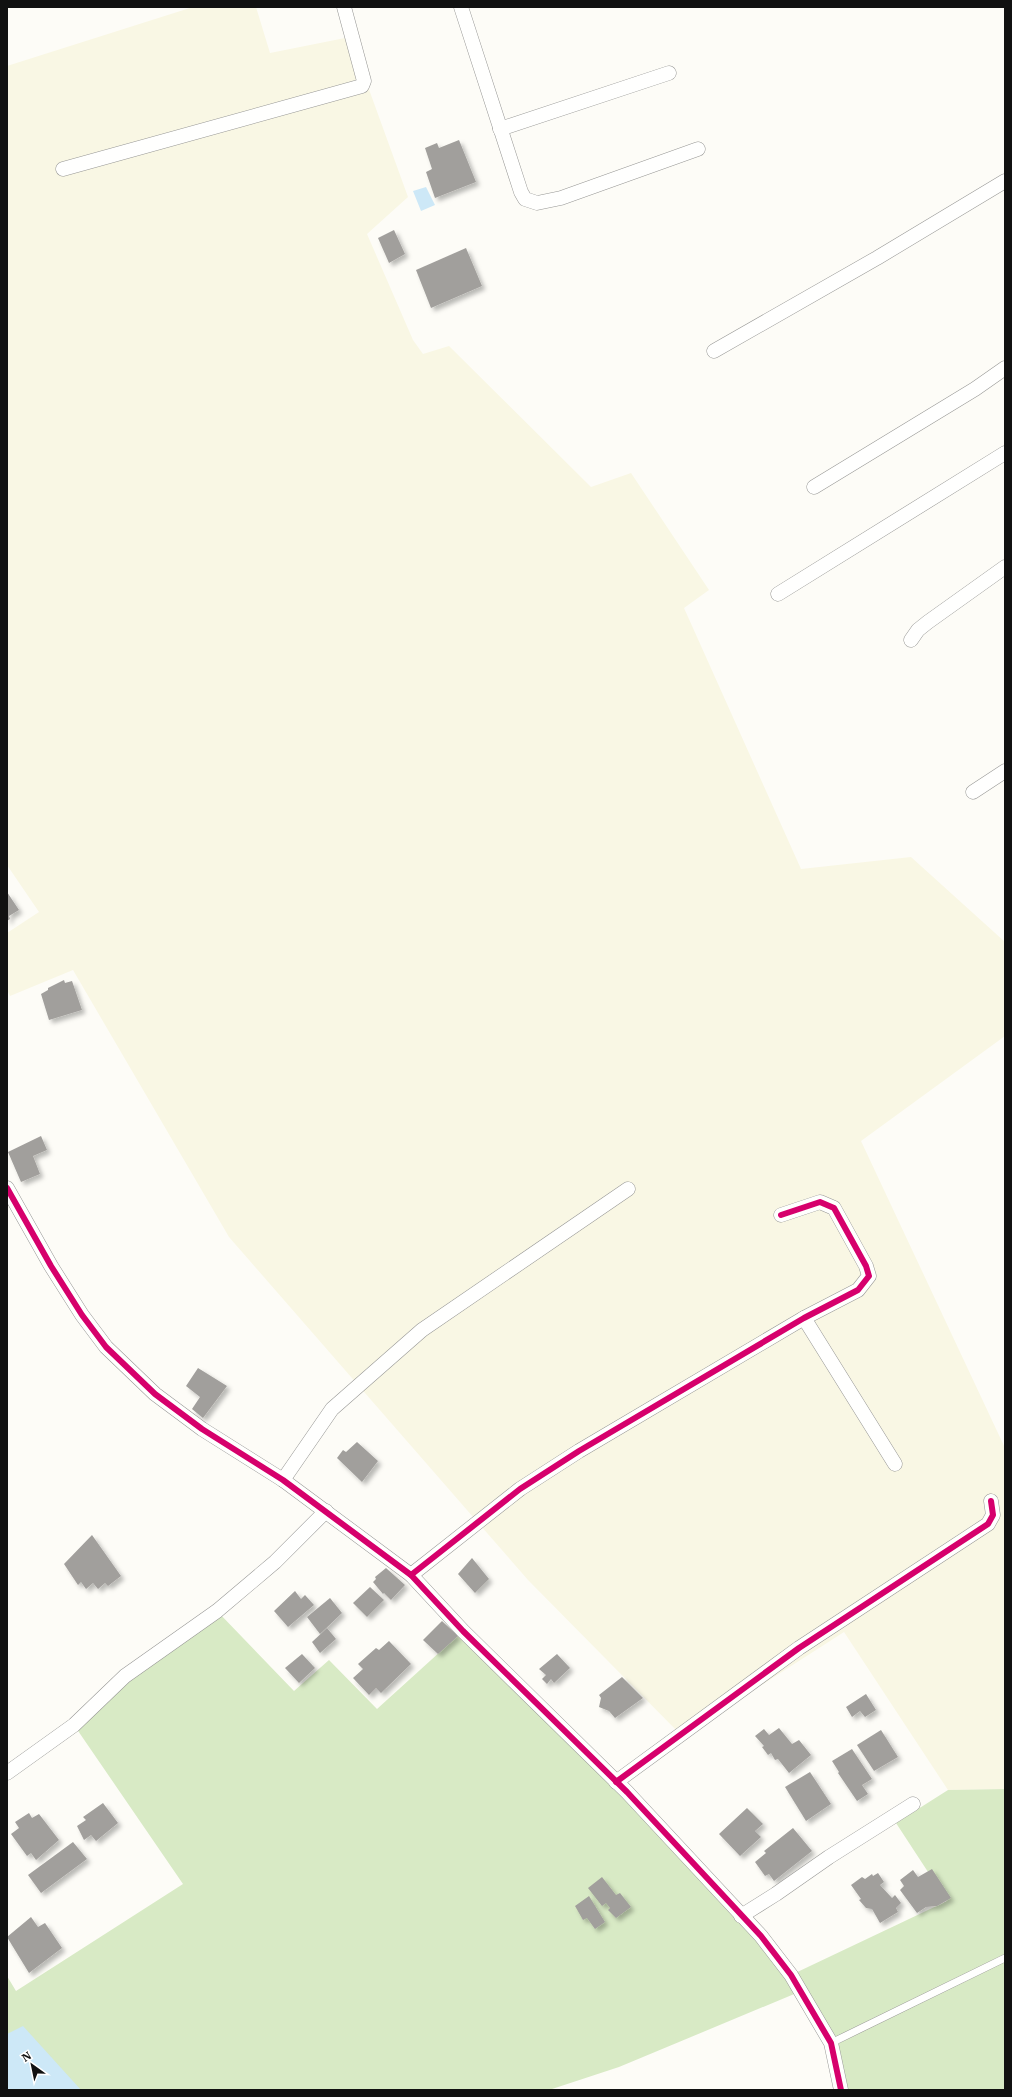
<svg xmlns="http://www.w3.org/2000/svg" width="1012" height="2097" font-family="'IBM Plex Serif',serif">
	<defs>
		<filter id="shadow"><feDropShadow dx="3.5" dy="3.5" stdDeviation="2" flood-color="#0004"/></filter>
	</defs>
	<rect width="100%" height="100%" fill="#fdfcf7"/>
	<polygon fill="#f9f7e4" points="193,7 256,7 270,53 350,37 408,197 367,234 413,340 423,354 449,346 591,487 631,473 709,590 684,608 801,869 911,857 1005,942 1005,1036 861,1141 1005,1448 1005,1789 948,1790 844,1632 682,1736 528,1580 229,1237 73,970 10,996 7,990 7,933 39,912 7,865 7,66"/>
	<polygon fill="#d8eac5" points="217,1611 294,1691 329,1660 377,1709 463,1631 526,1694 791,1975 947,1901 896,1823 948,1790 1005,1789 1005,2090 837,2090 822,2038 799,1992 619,2067 549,2090 7,2090 7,1976 16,1991 183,1884 74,1725"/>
	<g fill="#cde8f7">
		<polygon points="426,187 435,205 421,211 413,191"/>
		<polygon points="23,2026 81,2090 7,2090 7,2034"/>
	</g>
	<g fill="#a19f9c" filter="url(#shadow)">
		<polygon points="459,140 476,182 435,198 426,172 432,169 425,148 437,143 439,148"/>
		<polygon points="394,230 405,254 389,263 378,238"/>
		<polygon points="466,248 482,286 431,308 416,270"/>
		<polygon points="7,892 19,910 9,916 10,919 7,921"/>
		<polygon points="64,980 65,983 72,981 82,1010 49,1020 41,994 48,990 48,988"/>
		<polygon points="41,1136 47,1150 33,1156 40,1174 21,1182 8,1152"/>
		<polygon points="198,1368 227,1386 203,1418 192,1409 200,1397 186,1386"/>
		<polygon points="357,1442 378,1461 362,1482 337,1458 343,1450 346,1452"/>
		<polygon points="92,1535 121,1576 108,1586 105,1583 98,1589 93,1583 86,1589 81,1582 78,1585 64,1564"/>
		<polygon points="472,1558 489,1579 475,1593 458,1574"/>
		<polygon points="386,1568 405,1585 391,1600 384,1593 383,1594 373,1582 376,1579 375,1577"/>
		<polygon points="370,1587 384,1600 367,1617 353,1603"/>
		<polygon points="295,1591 301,1599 305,1595 314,1605 288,1627 274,1611"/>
		<polygon points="330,1598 342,1613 320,1634 307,1617"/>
		<polygon points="442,1621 458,1636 438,1654 423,1640"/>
		<polygon points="327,1628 336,1639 320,1653 312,1642"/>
		<polygon points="389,1641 411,1664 381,1693 376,1688 369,1695 353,1678 363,1669 358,1664 376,1648 379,1650"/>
		<polygon points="302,1654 315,1668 299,1683 285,1668"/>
		<polygon points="557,1654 570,1668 554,1683 551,1679 547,1684 542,1679 546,1675 539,1669"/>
		<polygon points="622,1677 643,1698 615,1718 609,1711 599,1707 601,1698 599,1695"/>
		<polygon points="866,1694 876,1710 865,1717 860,1711 852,1717 846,1707"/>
		<polygon points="779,1728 792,1744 799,1740 811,1755 789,1773 778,1759 775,1760 771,1753 768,1755 762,1747 764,1746 755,1736 764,1729 769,1735"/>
		<polygon points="881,1730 898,1757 874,1771 857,1745"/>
		<polygon points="852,1749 872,1779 862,1785 868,1794 857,1801 838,1773 839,1772 832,1761"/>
		<polygon points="810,1772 831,1804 806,1821 785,1787"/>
		<polygon points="103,1803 118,1823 96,1841 91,1835 84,1840 77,1826 86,1820 83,1817"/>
		<polygon points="747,1808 763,1824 755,1831 761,1837 740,1856 719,1834"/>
		<polygon points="29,1813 32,1818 39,1814 59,1840 36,1860 31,1853 27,1856 11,1834 19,1828 15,1822"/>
		<polygon points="793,1828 812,1851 774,1881 769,1874 765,1876 755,1862 766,1853 764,1851"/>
		<polygon points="73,1842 87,1859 41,1893 28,1875"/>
		<polygon points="932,1869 951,1898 937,1906 926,1907 917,1913 900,1890 904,1886 900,1880 913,1870 918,1877"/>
		<polygon points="878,1873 884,1882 880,1885 892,1898 895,1895 901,1903 896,1908 898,1912 880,1923 872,1909 866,1908 859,1900 861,1899 851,1885 862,1877 865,1879 872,1874 873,1876"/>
		<polygon points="602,1877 616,1895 620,1893 631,1907 616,1918 608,1910 610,1908 606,1903 602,1906 588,1888"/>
		<polygon points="589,1896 605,1922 595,1929 587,1918 583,1920 575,1906"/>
		<polygon points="31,1917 38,1927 45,1923 62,1948 29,1973 7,1937"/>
	</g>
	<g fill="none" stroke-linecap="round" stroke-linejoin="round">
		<defs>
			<polyline id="lane" points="831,2043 1005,1958"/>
			<g id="street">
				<polyline points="461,7 521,192 525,199 537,203 561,198 698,149"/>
				<polyline points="500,129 669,73"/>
				<polyline points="63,169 362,86 364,81 344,7"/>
				<polyline points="714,351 877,258 1005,181"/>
				<polyline points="814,487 975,389 1005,368"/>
				<polyline points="778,594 1005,453"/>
				<polyline points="911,640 918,630 928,622 1005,567"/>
				<polyline points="973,792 1005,771"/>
				<polyline points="7,1188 51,1266 82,1315 106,1347 155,1394 202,1429 283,1480 411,1575 463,1631 627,1792 761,1936 791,1975 831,2043 841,2090"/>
				<polyline points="804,1318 895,1464"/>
				<polyline points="283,1480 332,1409 422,1330 628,1189"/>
				<polyline points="411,1575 520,1489 579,1451 804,1318 858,1290 869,1276 866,1266 834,1208 820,1202 781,1215"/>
				<polyline points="7,1773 74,1725 125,1676 217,1611 275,1562 326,1511"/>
				<polyline points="616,1782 799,1648 988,1524 993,1515 991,1501"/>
				<polyline points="741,1916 776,1894 829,1857 913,1804"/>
			</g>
		</defs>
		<use href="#lane" stroke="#979795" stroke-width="8"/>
		<use href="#street" stroke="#979795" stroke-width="15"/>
		<use href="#lane" stroke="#fffffe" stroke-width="7"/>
		<use href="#street" stroke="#fffffe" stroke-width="14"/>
		<defs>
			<g id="cycleway">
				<polyline points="7,1188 51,1266 82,1315 106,1347 155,1394 202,1429 283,1480 411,1575 463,1631 627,1792 761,1936 791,1975 831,2043 841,2090"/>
				<polyline points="411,1575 520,1489 579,1451 804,1318 858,1290 869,1276 866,1266 834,1208 820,1202 781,1215"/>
				<polyline points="616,1782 799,1648 988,1524 993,1515 991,1501"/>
			</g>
		</defs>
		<use href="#cycleway" stroke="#fff" stroke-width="8"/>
		<use href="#cycleway" stroke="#d6006c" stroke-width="6"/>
	</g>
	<rect width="1012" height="2097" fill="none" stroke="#111111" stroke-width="16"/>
	<g transform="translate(32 2065) rotate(327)" stroke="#ffffff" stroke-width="3" paint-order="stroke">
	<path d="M0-3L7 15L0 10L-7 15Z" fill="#111111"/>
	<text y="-6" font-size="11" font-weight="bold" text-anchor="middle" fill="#111111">N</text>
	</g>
</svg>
